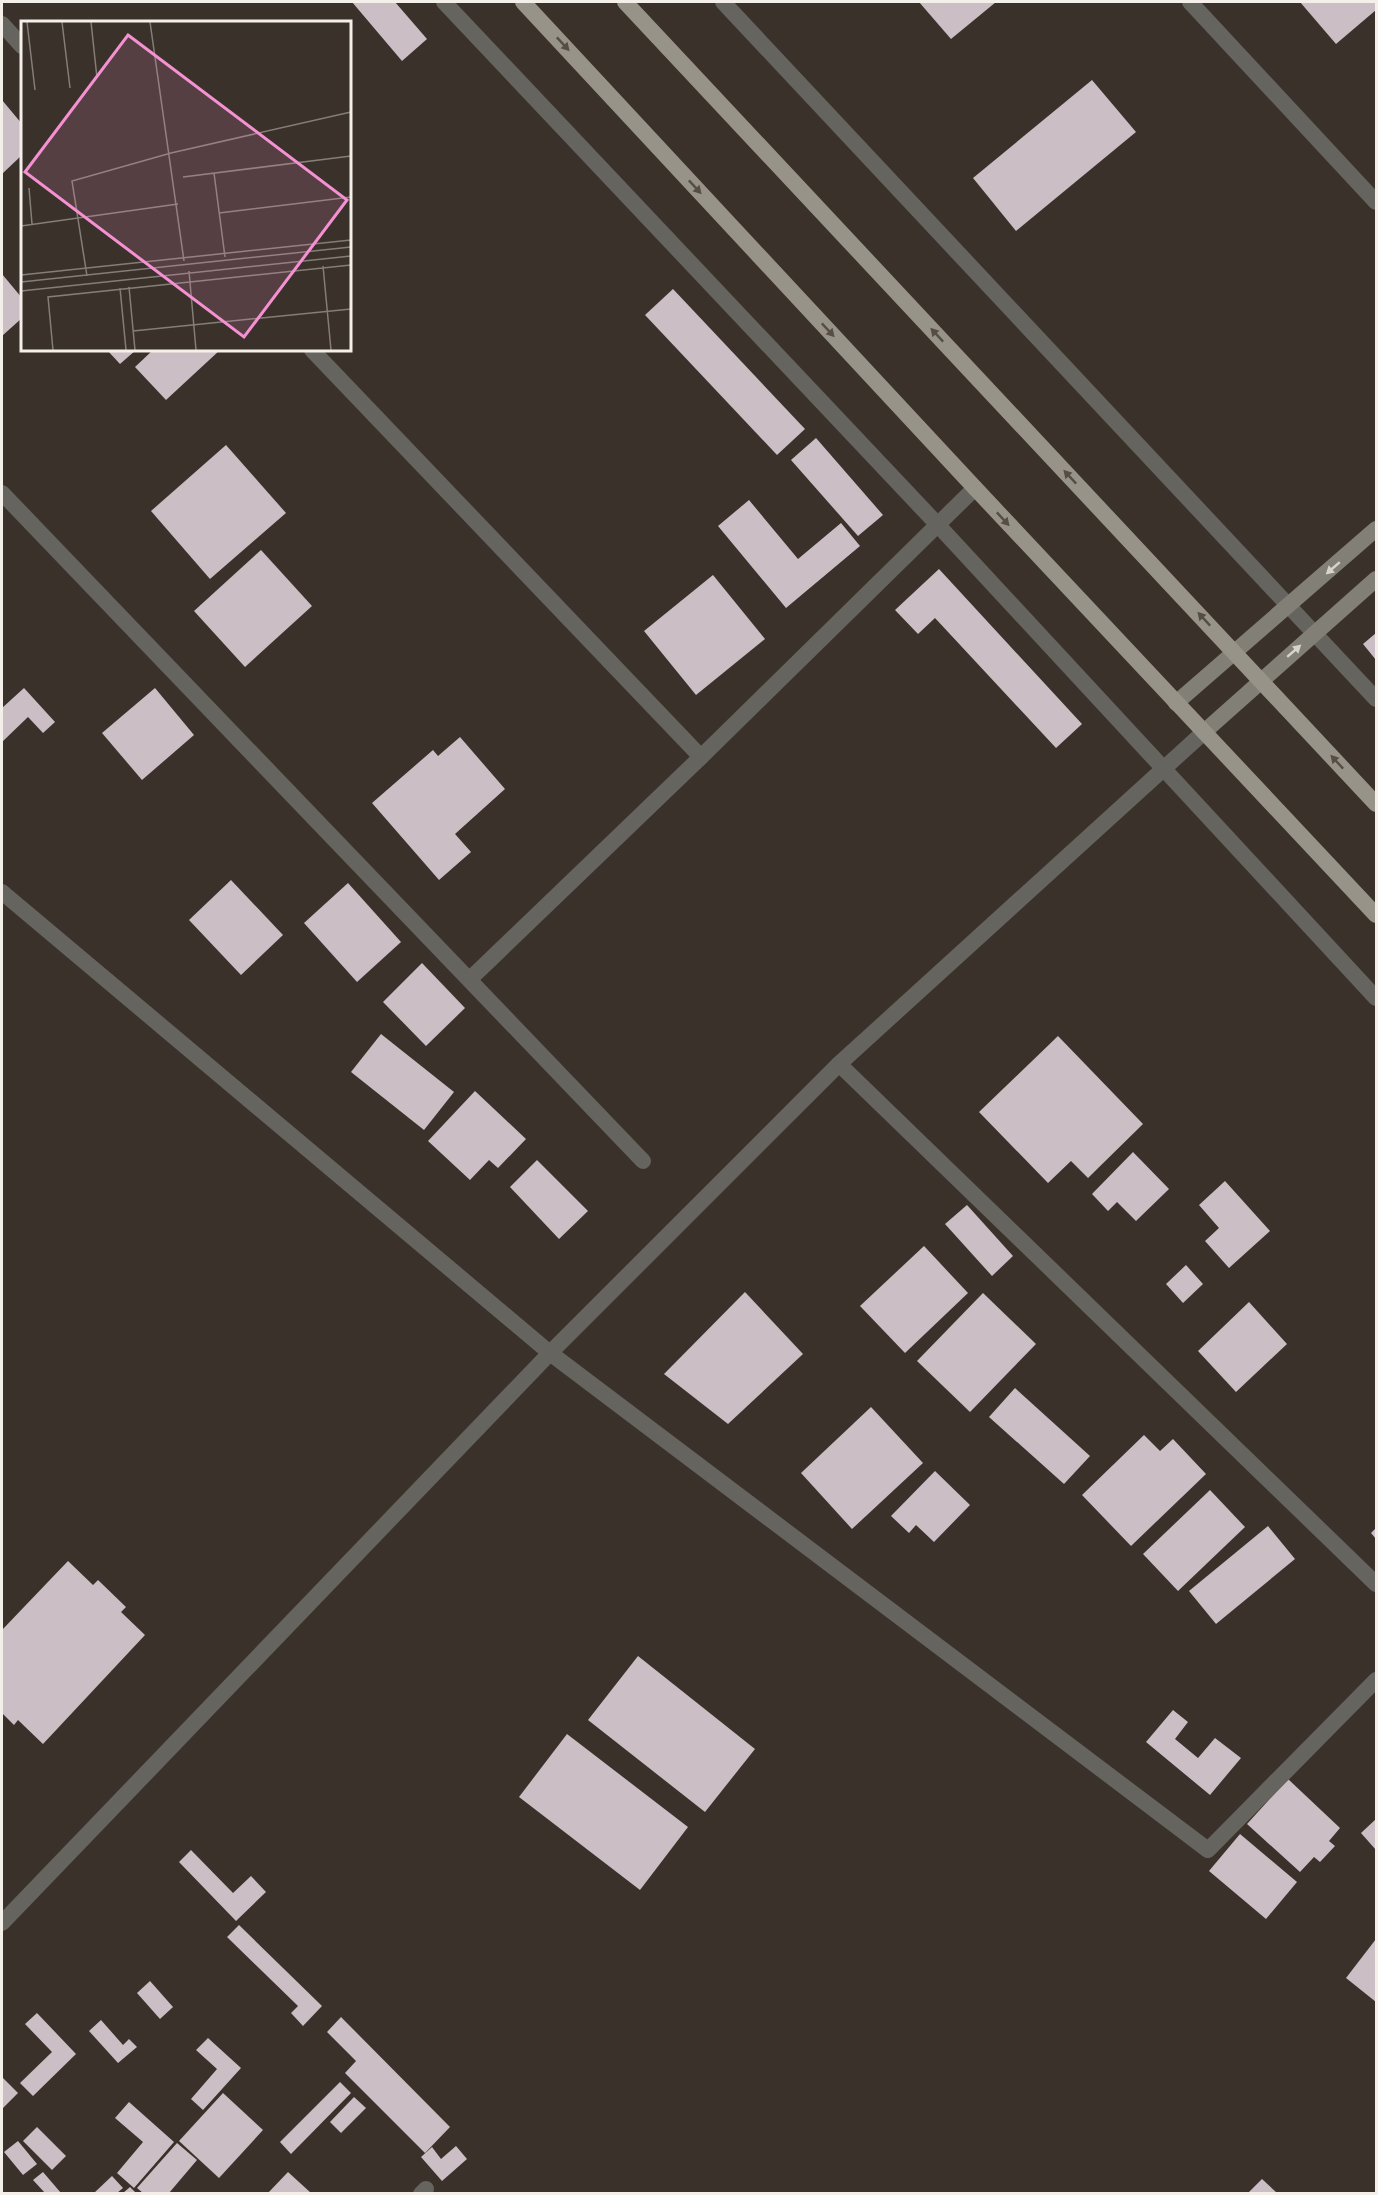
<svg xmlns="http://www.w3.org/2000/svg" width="1378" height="2195" font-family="'Archivo Narrow',sans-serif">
	<rect width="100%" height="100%" fill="#3a312a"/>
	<g fill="#ccbec5">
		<polygon points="352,2 395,2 427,39 402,61"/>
		<polygon points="919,2 996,2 951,39"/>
		<polygon points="1300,2 1376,2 1376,10 1336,44"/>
		<polygon points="1092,80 1136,132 1016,231 973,178"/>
		<polygon points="2,100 22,124 22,155 2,174"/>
		<polygon points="2,274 22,298 22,318 2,336"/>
		<polygon points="673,289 805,429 777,455 645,315"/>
		<polygon points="107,350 136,350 120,364"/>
		<polygon points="153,350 220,350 166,400 135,367"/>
		<polygon points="816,438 883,515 858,536 791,460"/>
		<polygon points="226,445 286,513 210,579 151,511"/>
		<polygon points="749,500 798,559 841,523 860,546 786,608 718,526"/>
		<polygon points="261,550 312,606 245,667 194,611"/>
		<polygon points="939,569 1082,724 1056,748 935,618 918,634 895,610"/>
		<polygon points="713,575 765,639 696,695 644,631"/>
		<polygon points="1376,633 1376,660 1363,644"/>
		<polygon points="24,688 55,722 43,733 28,717 2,742 2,708"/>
		<polygon points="155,688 194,735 142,780 102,733"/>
		<polygon points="460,737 505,789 455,834 471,852 439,880 372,803 433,750 438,756"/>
		<polygon points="231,880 283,935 241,975 189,920"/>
		<polygon points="348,883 401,942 357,982 304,923"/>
		<polygon points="422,963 465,1008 426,1046 383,1002"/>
		<polygon points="381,1034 454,1092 424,1130 351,1072"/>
		<polygon points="1058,1036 1143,1124 1088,1178 1071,1161 1048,1183 979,1112"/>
		<polygon points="475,1091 526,1139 498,1168 489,1160 470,1180 428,1141"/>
		<polygon points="1133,1152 1169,1189 1136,1221 1117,1202 1108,1211 1092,1194"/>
		<polygon points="537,1160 588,1211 559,1239 510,1187"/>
		<polygon points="1225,1181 1270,1231 1229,1268 1205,1241 1219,1228 1199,1205"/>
		<polygon points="967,1205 1013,1256 992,1276 945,1224"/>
		<polygon points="924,1246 968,1293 905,1353 860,1306"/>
		<polygon points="1186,1265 1203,1284 1183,1303 1166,1284"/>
		<polygon points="745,1292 803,1354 728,1424 664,1374"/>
		<polygon points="983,1293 1036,1344 970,1412 917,1361"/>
		<polygon points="1249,1302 1287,1344 1236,1392 1198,1351"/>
		<polygon points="1015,1388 1090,1456 1064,1484 989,1417"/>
		<polygon points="871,1407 923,1463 852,1529 801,1473"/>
		<polygon points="1144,1435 1160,1451 1173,1439 1206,1474 1131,1546 1082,1495"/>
		<polygon points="935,1471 970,1505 934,1542 916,1525 909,1533 891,1516"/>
		<polygon points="1210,1490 1245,1527 1178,1591 1143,1554"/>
		<polygon points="1268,1526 1295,1559 1216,1624 1189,1591"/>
		<polygon points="1376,1528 1376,1539 1371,1533"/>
		<polygon points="68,1561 93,1585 98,1580 126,1607 121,1612 145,1635 43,1744 18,1720 14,1725 2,1713 2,1630"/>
		<polygon points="638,1656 755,1749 705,1812 588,1720"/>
		<polygon points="1173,1710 1188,1722 1175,1739 1198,1758 1215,1738 1241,1758 1210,1795 1146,1742"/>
		<polygon points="567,1734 688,1827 640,1890 519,1797"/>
		<polygon points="1288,1779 1340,1828 1329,1841 1335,1846 1320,1862 1314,1857 1300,1872 1247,1824"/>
		<polygon points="1376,1819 1376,1850 1361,1833"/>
		<polygon points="1240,1834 1297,1882 1266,1919 1209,1871"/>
		<polygon points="191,1850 233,1893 251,1876 266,1892 236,1921 179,1862"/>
		<polygon points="239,1925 322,2006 303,2026 291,2013 298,2006 227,1937"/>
		<polygon points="1376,1939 1376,2002 1346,1978"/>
		<polygon points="150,1981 173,2007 160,2019 137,1993"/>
		<polygon points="37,2013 76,2054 33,2096 20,2083 52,2052 25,2024"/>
		<polygon points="341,2017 450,2127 425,2153 345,2073 356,2061 327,2032"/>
		<polygon points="101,2020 123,2045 129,2039 137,2047 118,2063 89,2031"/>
		<polygon points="208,2038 241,2068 203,2110 191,2099 217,2069 196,2050"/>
		<polygon points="2,2077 18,2093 2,2109"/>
		<polygon points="340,2082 351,2093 291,2154 280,2142"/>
		<polygon points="223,2093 263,2130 219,2178 179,2141"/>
		<polygon points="354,2097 366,2108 341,2133 330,2122"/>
		<polygon points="129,2102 174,2142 134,2188 117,2173 143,2142 115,2118"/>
		<polygon points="37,2127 66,2156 52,2170 23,2141"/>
		<polygon points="18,2141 37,2164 23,2175 4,2152"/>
		<polygon points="177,2143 197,2160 169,2193 143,2193 137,2188"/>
		<polygon points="456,2146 467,2159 442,2181 421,2157 432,2147 441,2159"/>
		<polygon points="43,2172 61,2193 45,2193 33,2180"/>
		<polygon points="288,2172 311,2193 268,2193"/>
		<polygon points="112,2176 123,2188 117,2193 94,2193"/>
		<polygon points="1262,2179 1277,2193 1248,2193"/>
		<polygon points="130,2187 136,2193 123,2193"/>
	</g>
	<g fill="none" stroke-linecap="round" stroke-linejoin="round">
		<g stroke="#66645f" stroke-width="16">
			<polyline points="444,2 937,524 1376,998"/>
			<polyline points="723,2 1376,699"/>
			<polyline points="1190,2 1376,202"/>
			<polyline points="2,24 22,46"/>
			<polyline points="312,350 701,757"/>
			<polyline points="2,493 643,1161"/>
			<polyline points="2,892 550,1353 1208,1850 1376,1680"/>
			<polyline points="470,979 701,757 975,488"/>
			<polyline points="839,1064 1376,1584"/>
			<polyline points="421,2194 426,2189"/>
		</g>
		<polyline stroke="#66645f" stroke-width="16" points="2,1923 550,1353 839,1064 1204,732"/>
		<g stroke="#827f77" stroke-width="16">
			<polyline points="1176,703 1376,529"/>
			<polyline points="1204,732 1376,579"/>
		</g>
		<g stroke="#979389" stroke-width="16">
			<polyline points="523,2 975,488 1376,915"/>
			<polyline points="625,2 1376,804"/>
		</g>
	</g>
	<defs><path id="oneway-solid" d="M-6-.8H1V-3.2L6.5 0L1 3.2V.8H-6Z" transform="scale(1.5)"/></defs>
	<g fill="#564e46">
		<use href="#oneway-solid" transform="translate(563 44) rotate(47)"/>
		<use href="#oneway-solid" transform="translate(695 187) rotate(47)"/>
		<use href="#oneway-solid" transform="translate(828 330) rotate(47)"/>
		<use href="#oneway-solid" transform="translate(937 335) rotate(-133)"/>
		<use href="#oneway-solid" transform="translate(1070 477) rotate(-133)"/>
		<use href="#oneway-solid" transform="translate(1003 519) rotate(47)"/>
		<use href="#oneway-solid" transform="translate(1204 619) rotate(-133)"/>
		<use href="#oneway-solid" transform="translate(1337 762) rotate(-133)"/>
	</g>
	<g fill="#d8d3cd">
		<use href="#oneway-solid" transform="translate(1333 568) rotate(139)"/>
		<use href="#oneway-solid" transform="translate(1294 651) rotate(-41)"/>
	</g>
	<g transform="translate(21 21)">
		<rect width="330" height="330" fill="#3a312a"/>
		<path fill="none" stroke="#857d77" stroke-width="1.5" d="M6 1 14 69M41 1 49 67M70 1 76 57M129 1 163 240M193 152 204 236M162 156 330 135M8 167 11 203M198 192 330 176M0 205 157 183M302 245 310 329M168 250 175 329M0 254 330 219M66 255 51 160 150 132 330 91M0 261 330 226M108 266 114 329M99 267 105 329M0 270 330 235M112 310 330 288M32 329 27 276 330 244"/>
		<path fill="#f591d2" fill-opacity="0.15" stroke="#f591d2" stroke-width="3" d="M107 14 326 179 223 316 4 151Z"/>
		<rect width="330" height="330" fill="none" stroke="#f5efea" stroke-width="3"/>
	</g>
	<rect width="1378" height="2195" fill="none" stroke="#f5efea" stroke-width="6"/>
</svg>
